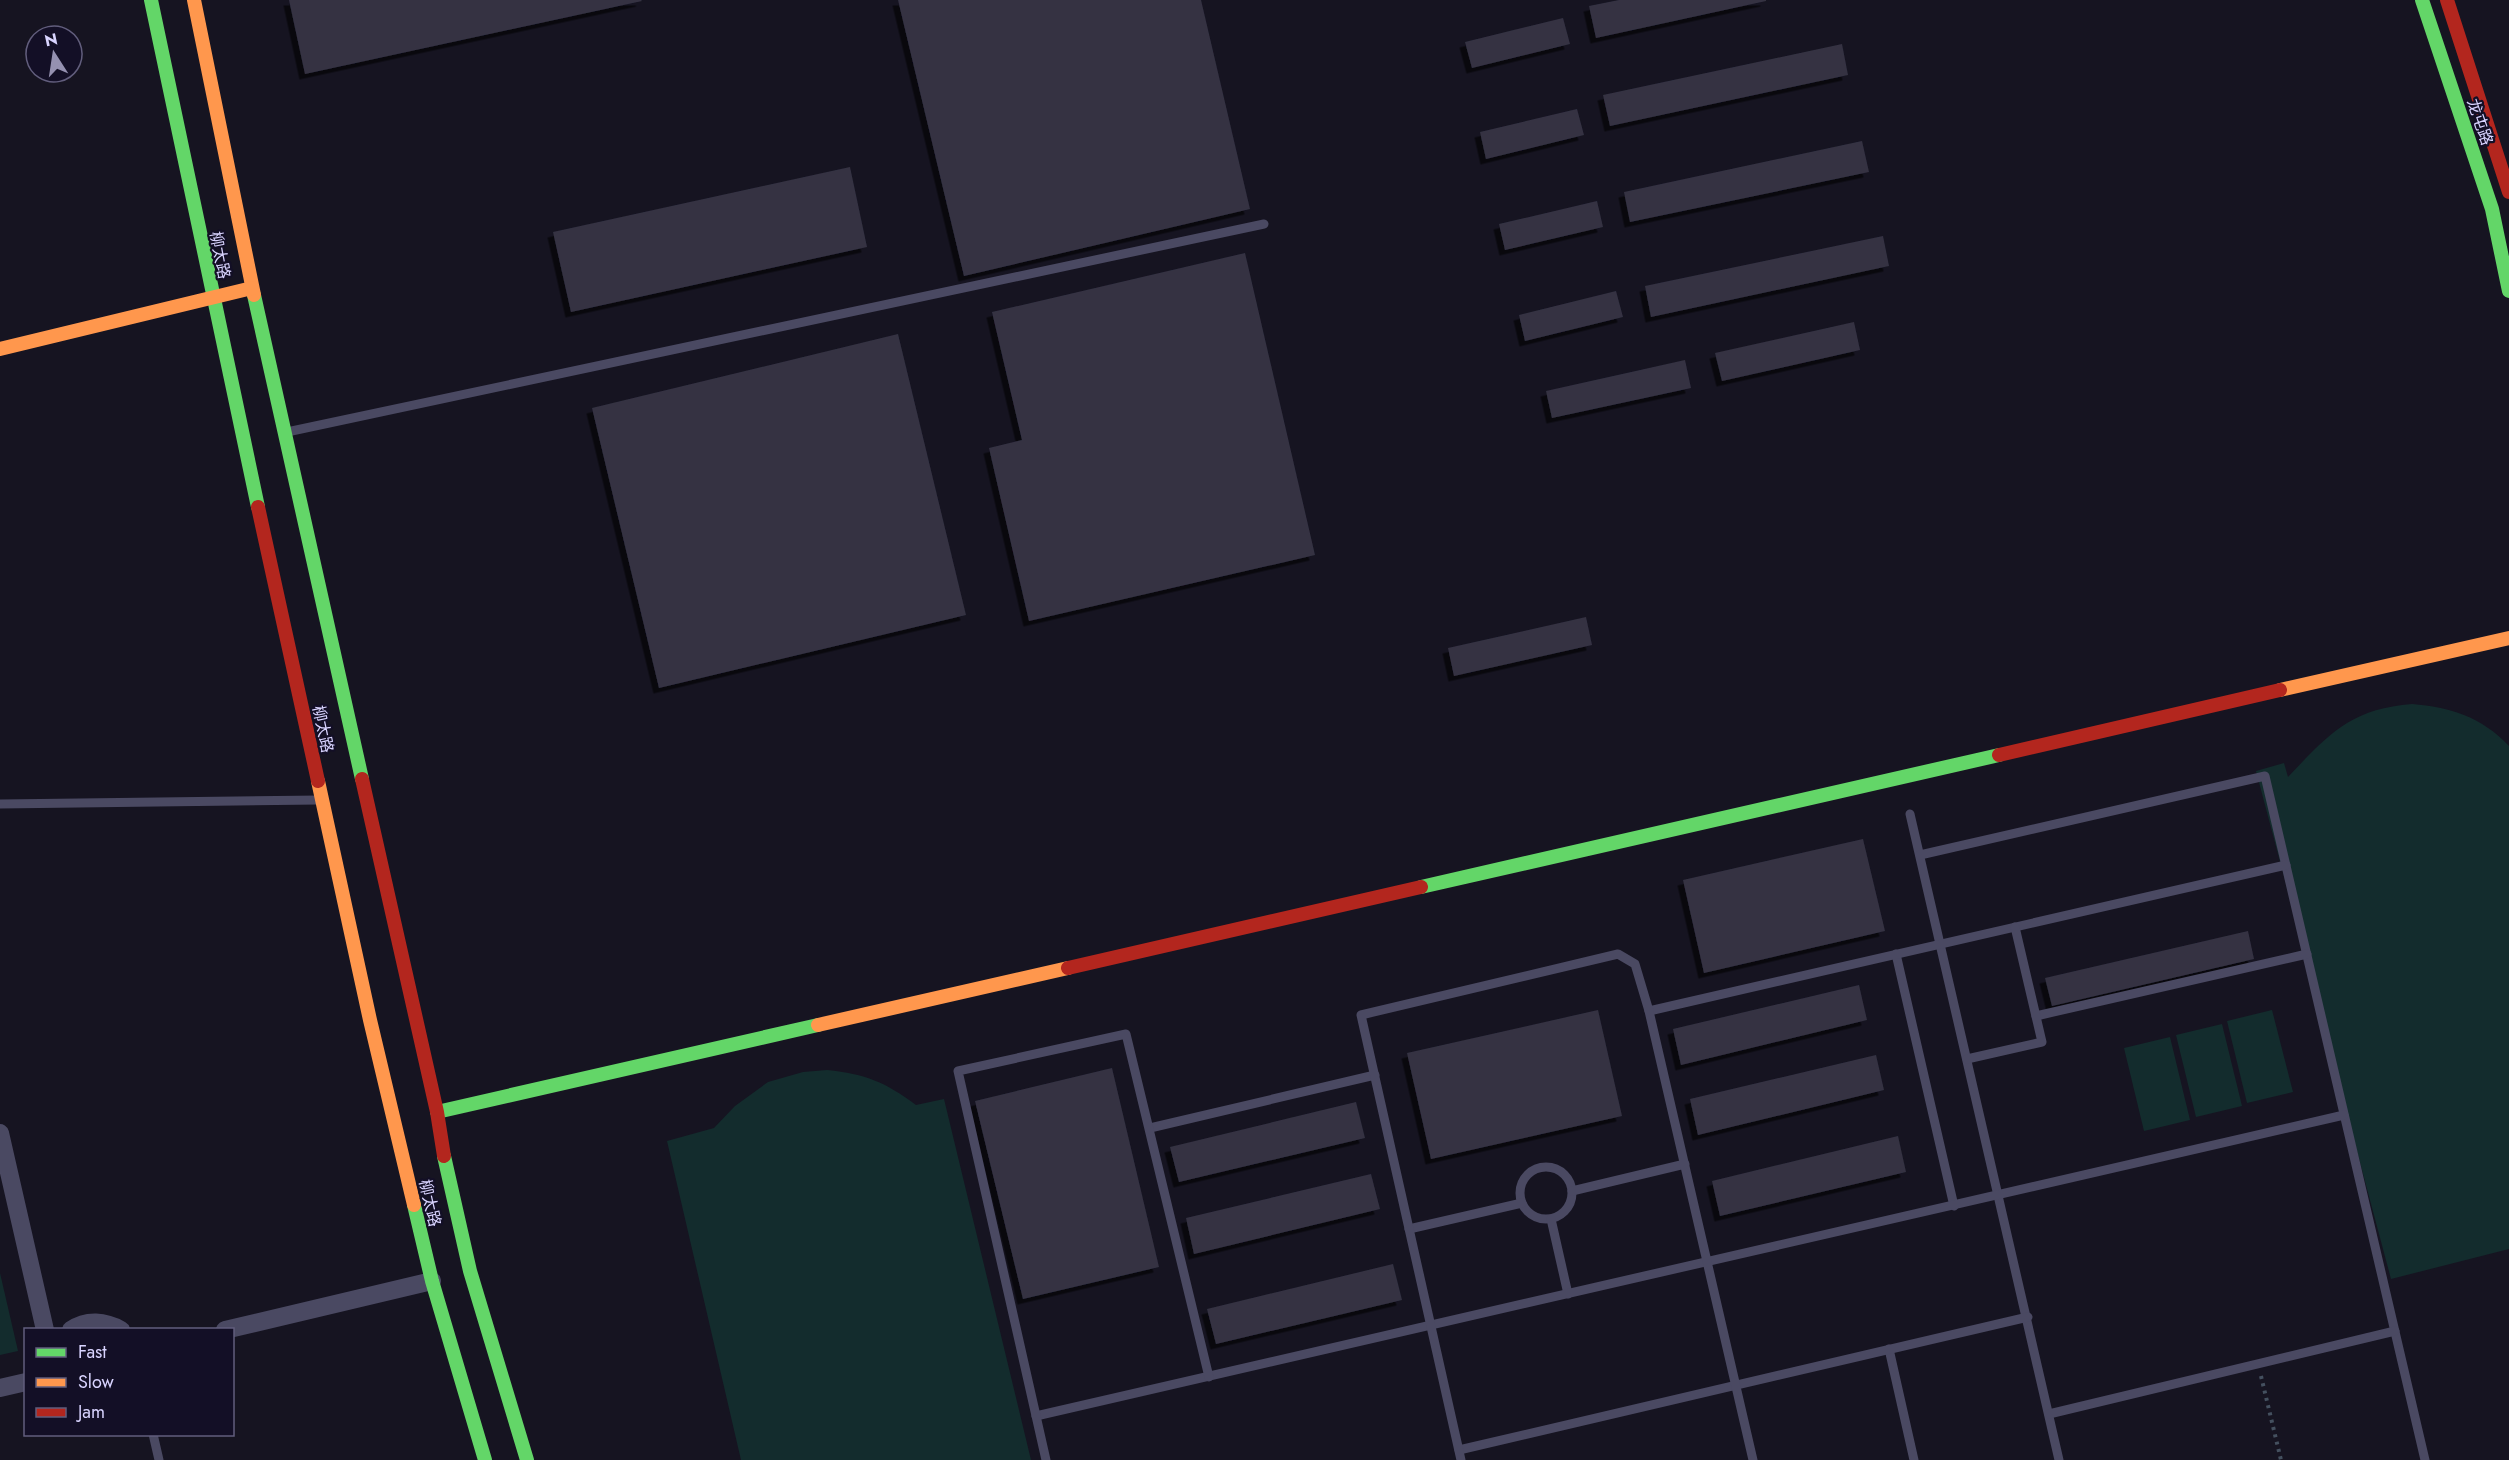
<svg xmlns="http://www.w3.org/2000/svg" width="2509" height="1460" font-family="Jost,'Noto Sans SC',sans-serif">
	<defs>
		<filter id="shadow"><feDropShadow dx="-5.5" dy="5.5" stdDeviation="0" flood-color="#0009"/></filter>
	</defs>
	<rect width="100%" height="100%" fill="#161421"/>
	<g fill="#132c2d">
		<path d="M2412 704C2450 707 2482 717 2509 746V1249L2391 1279 2256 771 2284 763 2288 777C2329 734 2350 709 2412 704Z"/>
		<polygon points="2272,1010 2293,1092 2247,1103 2227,1021"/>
		<polygon points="2222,1024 2242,1106 2196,1117 2176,1035"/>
		<polygon points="2170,1037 2190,1120 2144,1131 2124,1048"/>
		<path d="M827 1070C866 1074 885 1082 916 1105L944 1099 1031 1460H741L667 1141 714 1128 735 1106 768 1082 803 1072Z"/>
		<polygon points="0,1273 18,1351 0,1355"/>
	</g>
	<g fill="#343243" filter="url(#shadow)">
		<polygon points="289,0 641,0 642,1 305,74"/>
		<polygon points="898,0 1201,0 1250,209 964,276"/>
		<polygon points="1619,0 1766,0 1766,1 1596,38 1589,6"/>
		<polygon points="1563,18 1570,44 1472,68 1465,42"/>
		<polygon points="1842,44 1848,75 1610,126 1603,95"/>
		<polygon points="1577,109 1584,135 1486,159 1480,132"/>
		<polygon points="1862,141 1869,172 1630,222 1624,192"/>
		<polygon points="850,167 867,247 571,312 553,232"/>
		<polygon points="1597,201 1603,227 1505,250 1499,224"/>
		<polygon points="1883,236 1889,266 1651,317 1645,286"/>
		<polygon points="1245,253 1315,555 1029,621 989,448 1022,440 992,312"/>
		<polygon points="1616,291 1623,317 1525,341 1519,315"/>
		<polygon points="1854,322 1860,350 1722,381 1715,353"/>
		<polygon points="898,334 966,615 659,688 592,408"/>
		<polygon points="1685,360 1691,388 1552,418 1546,391"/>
		<polygon points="1586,617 1592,645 1454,676 1448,648"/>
		<polygon points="1863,839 1885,931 1704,973 1683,880"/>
		<polygon points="2248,931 2254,959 2052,1006 2045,978"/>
		<polygon points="1859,985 1867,1020 1681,1065 1673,1029"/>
		<polygon points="1598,1010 1622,1116 1431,1159 1407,1053"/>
		<polygon points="1876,1055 1884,1090 1698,1135 1690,1099"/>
		<polygon points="1112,1068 1159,1267 1023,1299 975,1101"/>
		<polygon points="1356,1102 1365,1138 1179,1182 1170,1147"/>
		<polygon points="1898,1136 1906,1172 1720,1216 1712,1181"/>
		<polygon points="1371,1174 1380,1209 1194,1254 1186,1218"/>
		<polygon points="1393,1264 1402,1300 1216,1344 1207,1309"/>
	</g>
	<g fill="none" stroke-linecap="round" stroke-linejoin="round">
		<polyline stroke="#44505f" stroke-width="4" stroke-dasharray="3 4.5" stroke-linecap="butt" points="2261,1376 2281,1460"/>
		<g stroke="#4a4962" stroke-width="9">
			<polyline points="287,432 1264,224"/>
			<polyline points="0,804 319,800"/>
			<polyline points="1910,814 2059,1460"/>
			<polyline points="1920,855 2265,776 2425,1460"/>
			<polyline points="1896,954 1954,1206"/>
			<polyline points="1649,1011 2286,865"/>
			<polyline points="2036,1016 2307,954"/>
			<polyline points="1967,1059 2042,1042 2015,927"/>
			<polyline points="1150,1128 1375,1075"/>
			<circle cx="1546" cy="1193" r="26"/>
			<polyline points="1572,1191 1685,1164"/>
			<polyline points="1551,1219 1568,1294"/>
			<polyline points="1409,1229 1522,1203"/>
			<polyline points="1889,1349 1914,1460"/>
			<polyline points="2049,1414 2395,1331"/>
			<polyline points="1036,1416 2344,1115"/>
			<polyline points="153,1434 159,1460"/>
			<polyline points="1459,1450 2028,1317"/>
			<polyline points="1046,1460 958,1071 1126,1034 1209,1377"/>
			<polyline points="1461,1460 1361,1015 1618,954 1635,964 1649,1011 1753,1460"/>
		</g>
		<g stroke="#4a4962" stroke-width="18">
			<polyline points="0,1133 45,1330"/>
			<path d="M71 1330C87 1319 105 1321 121 1330"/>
			<polyline points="225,1330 432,1281"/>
			<polyline points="0,1388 26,1382"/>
		</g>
		<g stroke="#63d668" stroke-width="14">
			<polyline points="151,0 258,507"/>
			<polyline points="2422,0 2492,209 2509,291"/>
			<polyline points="254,295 362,779"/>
			<polyline points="1421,887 1999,755"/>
			<polyline points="437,1112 818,1025"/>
			<polyline points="444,1156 470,1271 527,1460"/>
			<polyline points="414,1205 432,1281 485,1460"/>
		</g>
		<g stroke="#ff974d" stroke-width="14">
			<polyline points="194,0 254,295"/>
			<polyline points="0,349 252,288"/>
			<polyline points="2280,690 2509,638"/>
			<polyline points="318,781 370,1020 414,1205"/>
			<polyline points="818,1025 1068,968"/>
		</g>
		<g stroke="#b3261e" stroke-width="14">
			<polyline points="2447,0 2509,192"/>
			<polyline points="258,507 318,781"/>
			<polyline points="1999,755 2280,690"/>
			<polyline points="362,779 437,1112 444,1156"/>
			<polyline points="1068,968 1421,887"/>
		</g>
	</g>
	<g text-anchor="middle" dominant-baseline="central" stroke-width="4.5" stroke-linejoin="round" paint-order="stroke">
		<g font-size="16" fill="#d9d4ff" stroke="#130f26">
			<text transform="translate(2480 122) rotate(71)">龙屯路</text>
			<text transform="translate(220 255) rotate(79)">柳太路</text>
			<text transform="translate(323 729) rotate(78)">柳太路</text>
			<text transform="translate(430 1203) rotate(77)">柳太路</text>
		</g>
	</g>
	<rect x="24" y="1328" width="210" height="108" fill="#130f26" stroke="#625e7d" stroke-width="1.5"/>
	<rect x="36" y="1348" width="30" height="9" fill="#63d668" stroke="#625e7d" stroke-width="1.5"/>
	<text x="78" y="1358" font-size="18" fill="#d9d4ff">Fast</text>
	<rect x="36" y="1378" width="30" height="9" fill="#ff974d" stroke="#625e7d" stroke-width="1.5"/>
	<text x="78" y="1388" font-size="18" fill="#d9d4ff">Slow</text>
	<rect x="36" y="1408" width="30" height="9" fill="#b3261e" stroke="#625e7d" stroke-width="1.5"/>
	<text x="78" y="1418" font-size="18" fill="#d9d4ff">Jam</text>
	<g transform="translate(54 54) rotate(348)"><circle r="28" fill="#130f26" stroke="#625e7d" stroke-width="1.5"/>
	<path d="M0-4.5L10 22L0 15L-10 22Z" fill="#9591b1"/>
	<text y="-9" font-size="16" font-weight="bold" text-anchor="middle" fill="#d9d4ff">N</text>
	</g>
</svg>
